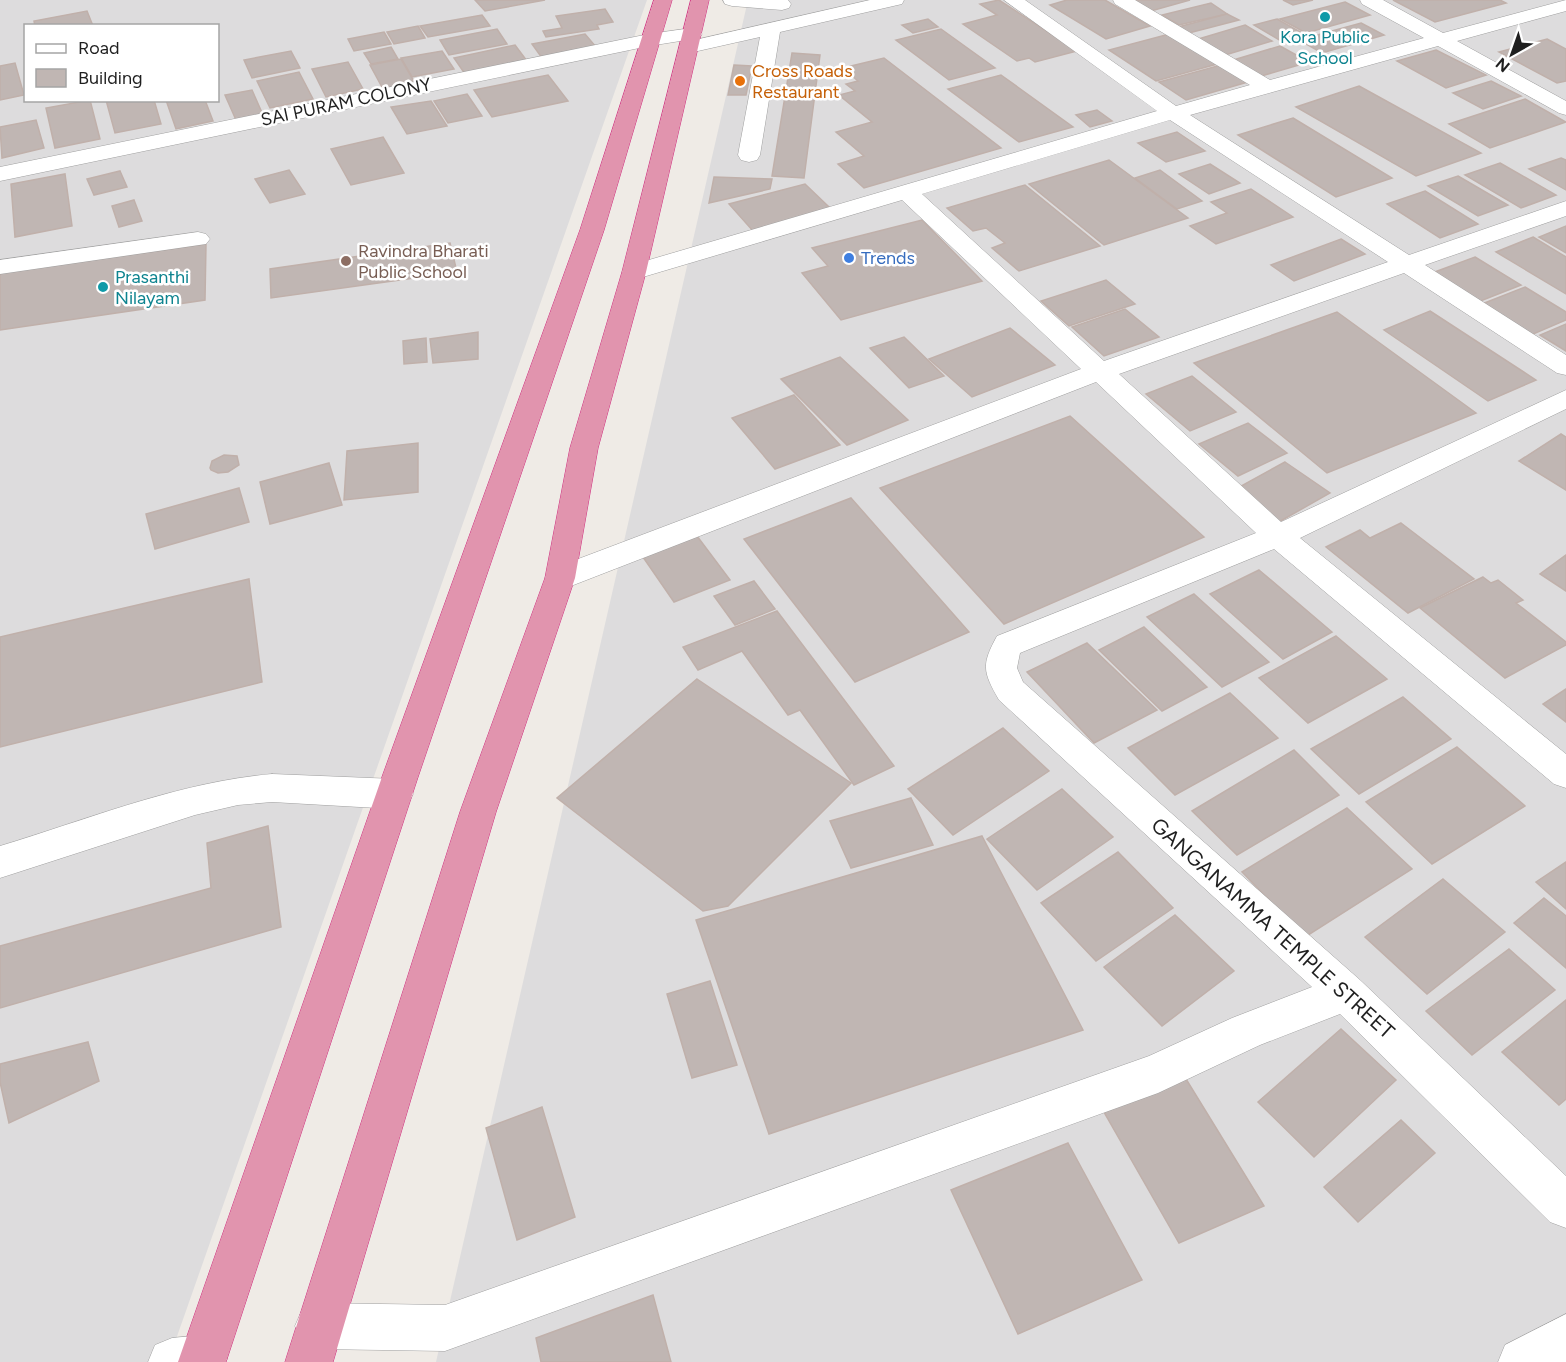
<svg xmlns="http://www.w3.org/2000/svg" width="1566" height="1362" font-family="Figtree,sans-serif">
	<rect width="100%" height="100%" fill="#efebe6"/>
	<g fill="#dddcdd" fill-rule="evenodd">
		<path d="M0 0H647L168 1362H0ZM26 26H218V100H26Z"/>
		<polygon points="748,0 1566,0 1566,1362 436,1362"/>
	</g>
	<g fill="#c0b6b3" stroke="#c0b0aa" stroke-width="1.5">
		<polygon points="475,0 545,0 485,11"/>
		<polygon points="999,0 1077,51 1035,62 1029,58 1017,61 963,24 997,15 980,4"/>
		<polygon points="1067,0 1105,0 1150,26 1106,39 1050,5"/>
		<polygon points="1132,0 1190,0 1151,11"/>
		<polygon points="1283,0 1313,0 1293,5"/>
		<polygon points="1393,0 1500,0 1506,3 1435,22"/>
		<polygon points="1345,2 1370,15 1306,33 1280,19"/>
		<polygon points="1211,3 1227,14 1179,25 1162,15"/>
		<polygon points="605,9 613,22 597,25 599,29 546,37 543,31 562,28 556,16"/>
		<polygon points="87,11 93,26 35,26 34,21"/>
		<polygon points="1227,14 1239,20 1189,33 1178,27"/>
		<polygon points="482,15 490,26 428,37 420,26"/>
		<polygon points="928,19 938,27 913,33 902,25"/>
		<polygon points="1277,19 1304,34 1281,41 1254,25"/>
		<polygon points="1361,23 1384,35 1322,53 1299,40"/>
		<polygon points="1245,25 1272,41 1222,56 1195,40"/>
		<polygon points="418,26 425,38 394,44 387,32"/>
		<polygon points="497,29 507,44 449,55 440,40"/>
		<polygon points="941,29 995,68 949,80 896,40"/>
		<polygon points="384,32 391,44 354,51 348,39"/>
		<polygon points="1173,33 1221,63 1156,81 1109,50"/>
		<polygon points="585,34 596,47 542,58 532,44"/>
		<polygon points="1547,39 1566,49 1566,81 1557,83 1499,52"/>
		<polygon points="515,45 527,61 465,74 454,58"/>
		<polygon points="1280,46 1309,62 1258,77 1230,61"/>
		<polygon points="391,47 398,59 371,64 364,53"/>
		<polygon points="1436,50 1486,75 1446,88 1397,61"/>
		<polygon points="291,51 300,68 252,78 244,60"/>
		<polygon points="442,51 454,69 412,77 401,58"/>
		<polygon points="792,53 820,55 804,178 772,176"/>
		<polygon points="884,58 1001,148 864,188 838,164 864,156 836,132 872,122 839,95 855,91 846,84 858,81 843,68"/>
		<polygon points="401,59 415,83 383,89 370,65"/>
		<polygon points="348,62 363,89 326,97 312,69"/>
		<polygon points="15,63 24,95 0,100 0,66"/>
		<polygon points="734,65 752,66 746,95 728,95"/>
		<polygon points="1221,65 1248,82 1186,100 1159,82"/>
		<polygon points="299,72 313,99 270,108 257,81"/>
		<polygon points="548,75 568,101 492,117 474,90"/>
		<polygon points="1001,75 1073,127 1019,142 948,89"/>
		<polygon points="1491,81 1521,96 1483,109 1453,93"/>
		<polygon points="1359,86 1481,153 1416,176 1296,107"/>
		<polygon points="252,90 263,115 236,120 225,95"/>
		<polygon points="467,94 482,116 448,123 434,101"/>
		<polygon points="1525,99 1566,122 1490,148 1449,124"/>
		<polygon points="90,100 100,139 55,148 46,108"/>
		<polygon points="106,100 154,100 161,124 115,133"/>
		<polygon points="166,100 205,100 213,121 176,129"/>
		<polygon points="431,101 447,126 407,134 391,107"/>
		<polygon points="1097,110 1112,121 1090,127 1076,115"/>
		<polygon points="1293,118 1392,178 1336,197 1238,135"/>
		<polygon points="36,120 44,148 2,158 0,127"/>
		<polygon points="1177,132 1205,151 1166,162 1138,143"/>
		<polygon points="383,137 404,173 351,185 331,149"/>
		<polygon points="1561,158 1566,160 1566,190 1529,169"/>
		<polygon points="1109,160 1188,218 1104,245 1029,184"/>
		<polygon points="1500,163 1556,195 1521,208 1465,175"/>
		<polygon points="1210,164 1240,183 1209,194 1179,174"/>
		<polygon points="289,170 305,194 270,203 255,179"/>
		<polygon points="1160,170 1202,201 1177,209 1135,178"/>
		<polygon points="120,171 127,187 94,195 87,179"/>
		<polygon points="65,174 72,226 15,237 11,184"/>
		<polygon points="1458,176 1508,205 1478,216 1428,186"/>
		<polygon points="714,177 772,179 770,189 709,203"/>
		<polygon points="805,184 831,209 753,231 729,204"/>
		<polygon points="1025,185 1100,246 1019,271 992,248 1005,243 986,228 973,231 947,208"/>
		<polygon points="1251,189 1293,217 1216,244 1190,226 1227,213 1211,202"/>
		<polygon points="1425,191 1478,224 1440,238 1387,204"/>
		<polygon points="134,200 142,221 119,227 112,206"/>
		<polygon points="922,220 982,281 841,320 802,273 828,266 812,248"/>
		<polygon points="1566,226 1566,253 1539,237"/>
		<polygon points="1533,237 1566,257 1566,294 1496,252"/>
		<polygon points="1341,239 1365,254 1294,281 1271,265"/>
		<polygon points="450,243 457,272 271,298 270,269"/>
		<polygon points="206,244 205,300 0,330 0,273"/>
		<polygon points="1475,257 1521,285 1478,302 1432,273"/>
		<polygon points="1106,280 1135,304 1069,326 1041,301"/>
		<polygon points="1525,287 1566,312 1566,320 1531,335 1482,304"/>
		<polygon points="1125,309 1159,337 1104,356 1072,327"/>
		<polygon points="1430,311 1536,380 1488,401 1384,330"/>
		<polygon points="1337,312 1476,413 1327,473 1194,363"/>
		<polygon points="1566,324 1566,351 1540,335"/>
		<polygon points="1010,328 1055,365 972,397 929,359"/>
		<polygon points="478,332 478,359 433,363 430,339"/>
		<polygon points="904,337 944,376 909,388 870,348"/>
		<polygon points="426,338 427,362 404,364 403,341"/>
		<polygon points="840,357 908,420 847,445 781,379"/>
		<polygon points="1192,376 1236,412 1190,431 1146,394"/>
		<polygon points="794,395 840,445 775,469 732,418"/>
		<polygon points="1070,416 1204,537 1004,624 880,488"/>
		<polygon points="1248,423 1287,453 1238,476 1199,444"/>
		<polygon points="1561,434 1566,437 1566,490 1519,461"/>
		<polygon points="418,443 418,492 344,500 347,451"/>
		<polygon points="224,455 237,456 239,465 228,472 218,473 211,470 210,468 212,461"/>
		<polygon points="1285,462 1330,493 1277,523 1232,491"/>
		<polygon points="329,463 342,505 270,524 260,482"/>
		<polygon points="239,488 249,522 155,549 146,514"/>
		<polygon points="851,498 969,632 855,682 744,539"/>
		<polygon points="1401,523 1474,579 1408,613 1326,547 1360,530 1370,538"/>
		<polygon points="697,536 730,580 674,602 643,557"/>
		<polygon points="1566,555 1566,591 1540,574"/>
		<polygon points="1259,570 1332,632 1283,659 1210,594"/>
		<polygon points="1483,577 1491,583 1498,580 1523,600 1516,603 1566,642 1566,645 1505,678 1420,608"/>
		<polygon points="249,579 262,682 0,747 0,637"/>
		<polygon points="754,581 775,609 735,625 714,596"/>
		<polygon points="1194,594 1269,662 1222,687 1147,617"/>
		<polygon points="777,611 894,766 854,785 800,710 788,715 742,651 698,670 683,647"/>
		<polygon points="1144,627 1207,687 1162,711 1099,650"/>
		<polygon points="1336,636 1387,679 1308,723 1259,678"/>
		<polygon points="1087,643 1157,710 1094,743 1027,672"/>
		<polygon points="697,679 851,783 728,906 703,911 557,798"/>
		<polygon points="1566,689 1566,722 1543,704"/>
		<polygon points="1230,693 1278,738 1175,795 1128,748"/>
		<polygon points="1403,697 1451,739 1359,794 1311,749"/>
		<polygon points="1003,728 1049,771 953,835 908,789"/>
		<polygon points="1457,747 1525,806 1432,864 1366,802"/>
		<polygon points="1294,750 1339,795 1237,855 1192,811"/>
		<polygon points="1062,789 1113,837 1037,890 987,839"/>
		<polygon points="911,798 933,845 851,868 830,821"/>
		<polygon points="1347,808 1412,869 1305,937 1242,872"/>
		<polygon points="268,826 281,927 0,1008 0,946 211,888 207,843"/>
		<polygon points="982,836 1083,1030 769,1134 696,920"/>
		<polygon points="1118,852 1173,908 1096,961 1041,903"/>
		<polygon points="1566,862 1566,909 1536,882"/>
		<polygon points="1443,879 1505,932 1427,994 1365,937"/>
		<polygon points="1544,898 1566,916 1566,968 1514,923"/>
		<polygon points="1175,915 1234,971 1162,1026 1104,967"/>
		<polygon points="1509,949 1555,990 1472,1055 1426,1011"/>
		<polygon points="710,981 737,1065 692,1078 667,994"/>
		<polygon points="1566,1000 1566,1099 1559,1105 1502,1052"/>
		<polygon points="1341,1029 1396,1080 1314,1157 1258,1102"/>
		<polygon points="88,1042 99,1081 9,1123 0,1082 0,1064"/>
		<polygon points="1186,1079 1264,1206 1179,1243 1104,1112"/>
		<polygon points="542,1107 575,1217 517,1240 486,1128"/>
		<polygon points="1401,1120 1435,1153 1358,1222 1324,1187"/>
		<polygon points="1068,1143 1142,1280 1018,1334 951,1190"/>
		<polygon points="653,1295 671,1362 541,1362 536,1338"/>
	</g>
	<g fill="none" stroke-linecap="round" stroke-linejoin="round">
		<defs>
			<g id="minor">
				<polygon points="723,0 788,0 791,4 789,8 782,10 732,6 725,4"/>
				<polygon points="870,0 904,0 902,4 780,32 760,155 757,160 749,162 741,160 738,155 760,37 689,53 682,51 679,47 682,43"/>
				<path d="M1004 0H1025L1176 106 1250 85 1115 4 1113 0H1135L1270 80 1424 38 1362 4 1360 0H1383L1443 33 1566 0V11L1457 41 1566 101V115L1559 113 1438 46 1190 115 1409 255 1566 201V216L1425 265 1566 355V375L1557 373 1404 273 1119 374 1281 522 1566 390V409L1300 538 1566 754V788L1554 784 1274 549 1020 653 1017 668 1023 682 1360 980 1566 1176V1228L1550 1222 1340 1014 1260 1045 1158 1093 445 1351 318 1349 302 1342 295 1326 302 1310 318 1303 445 1305 1149 1056 1232 1018 1312 987 999 700C983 672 981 665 997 636L1256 533 1096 382 571 586 560 589 549 586 545 578 549 570 1081 369 902 200 643 277 634 279 625 277 622 272 625 267 1157 111ZM1170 120 1388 262 1104 361 922 194Z"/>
				<polygon points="692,28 699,30 702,34 699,38 649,46 0,181 0,167 649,34"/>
				<polygon points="198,232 206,234 210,239 206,244 0,274 0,260"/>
				<path d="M272 774 395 779 408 784 413 794 408 804 395 809 272 802 238 805 195 815 0 878V846C89 819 179 782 272 774Z"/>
				<polygon points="1566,1314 1566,1362 1498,1362 1505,1345"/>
				<polygon points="203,1335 220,1342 227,1359 225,1362 148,1362 155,1345 172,1338"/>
			</g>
			<g id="highway">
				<polygon points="654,0 672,0 604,230 418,777 226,1362 178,1362 382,777 580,230"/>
				<polygon points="691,0 709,0 646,272 598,448 575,578 496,812 333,1362 285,1362 460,812 545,578 570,448 622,272"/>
			</g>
		</defs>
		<use href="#minor" stroke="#a0a0a0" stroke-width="1"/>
		<use href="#highway" stroke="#cf3280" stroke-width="1"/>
		<use href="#minor" fill="#fff" fill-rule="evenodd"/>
		<use href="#highway" fill="#e194ae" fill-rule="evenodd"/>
	</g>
	<g fill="#0f9aa8" stroke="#fff" stroke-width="2">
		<circle cx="1325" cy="17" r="6"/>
		<circle cx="103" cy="287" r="6"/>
	</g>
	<circle fill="#e8710a" stroke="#fff" stroke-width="2" cx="740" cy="81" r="6"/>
	<circle fill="#3f7fe0" stroke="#fff" stroke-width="2" cx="849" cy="258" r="6"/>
	<circle fill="#8d6e63" stroke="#fff" stroke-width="2" cx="346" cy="261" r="6"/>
	<g text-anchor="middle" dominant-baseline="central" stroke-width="5" stroke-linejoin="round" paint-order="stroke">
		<g font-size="18" fill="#0d838f" stroke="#fff">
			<text x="1325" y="37">Kora Public<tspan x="1325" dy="21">School</tspan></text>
			<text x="115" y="277" text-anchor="start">Prasanthi<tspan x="115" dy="21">Nilayam</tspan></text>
		</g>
		<g font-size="18" fill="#c56008" stroke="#fff" text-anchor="start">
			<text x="752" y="71">Cross Roads<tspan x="752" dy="21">Restaurant</tspan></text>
		</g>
		<g font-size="18" fill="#1f1f1f" stroke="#fff">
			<text transform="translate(346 102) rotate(-12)">SAI PURAM COLONY</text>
		</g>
		<g font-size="18" fill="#785e54" stroke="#fff" text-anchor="start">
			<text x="358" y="251">Ravindra Bharati<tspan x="358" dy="21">Public School</tspan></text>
		</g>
		<g font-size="18" fill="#366cbe" stroke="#fff" text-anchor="start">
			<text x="861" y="258">Trends</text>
		</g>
		<g font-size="21" fill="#1f1f1f" stroke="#fff">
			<text transform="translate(1273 928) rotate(42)">GANGANAMMA TEMPLE STREET</text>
		</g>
	</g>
	<rect x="24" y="24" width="195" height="78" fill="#ffffff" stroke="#a5a5a5" stroke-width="1.5"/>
	<rect x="36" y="44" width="30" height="9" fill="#ffffff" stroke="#a5a5a5" stroke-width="1.5"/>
	<text x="78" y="54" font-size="18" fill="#1f1f1f">Road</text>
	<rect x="36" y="69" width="30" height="18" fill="#c0b6b3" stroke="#a5a5a5" stroke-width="1.5"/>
	<text x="78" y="84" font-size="18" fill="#1f1f1f">Building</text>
	<g transform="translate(1512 54) rotate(220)" stroke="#ffffff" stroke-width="4.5" paint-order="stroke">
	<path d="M0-4.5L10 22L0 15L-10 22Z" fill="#1f1f1f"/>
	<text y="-9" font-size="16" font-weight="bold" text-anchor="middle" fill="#1f1f1f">N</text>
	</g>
</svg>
